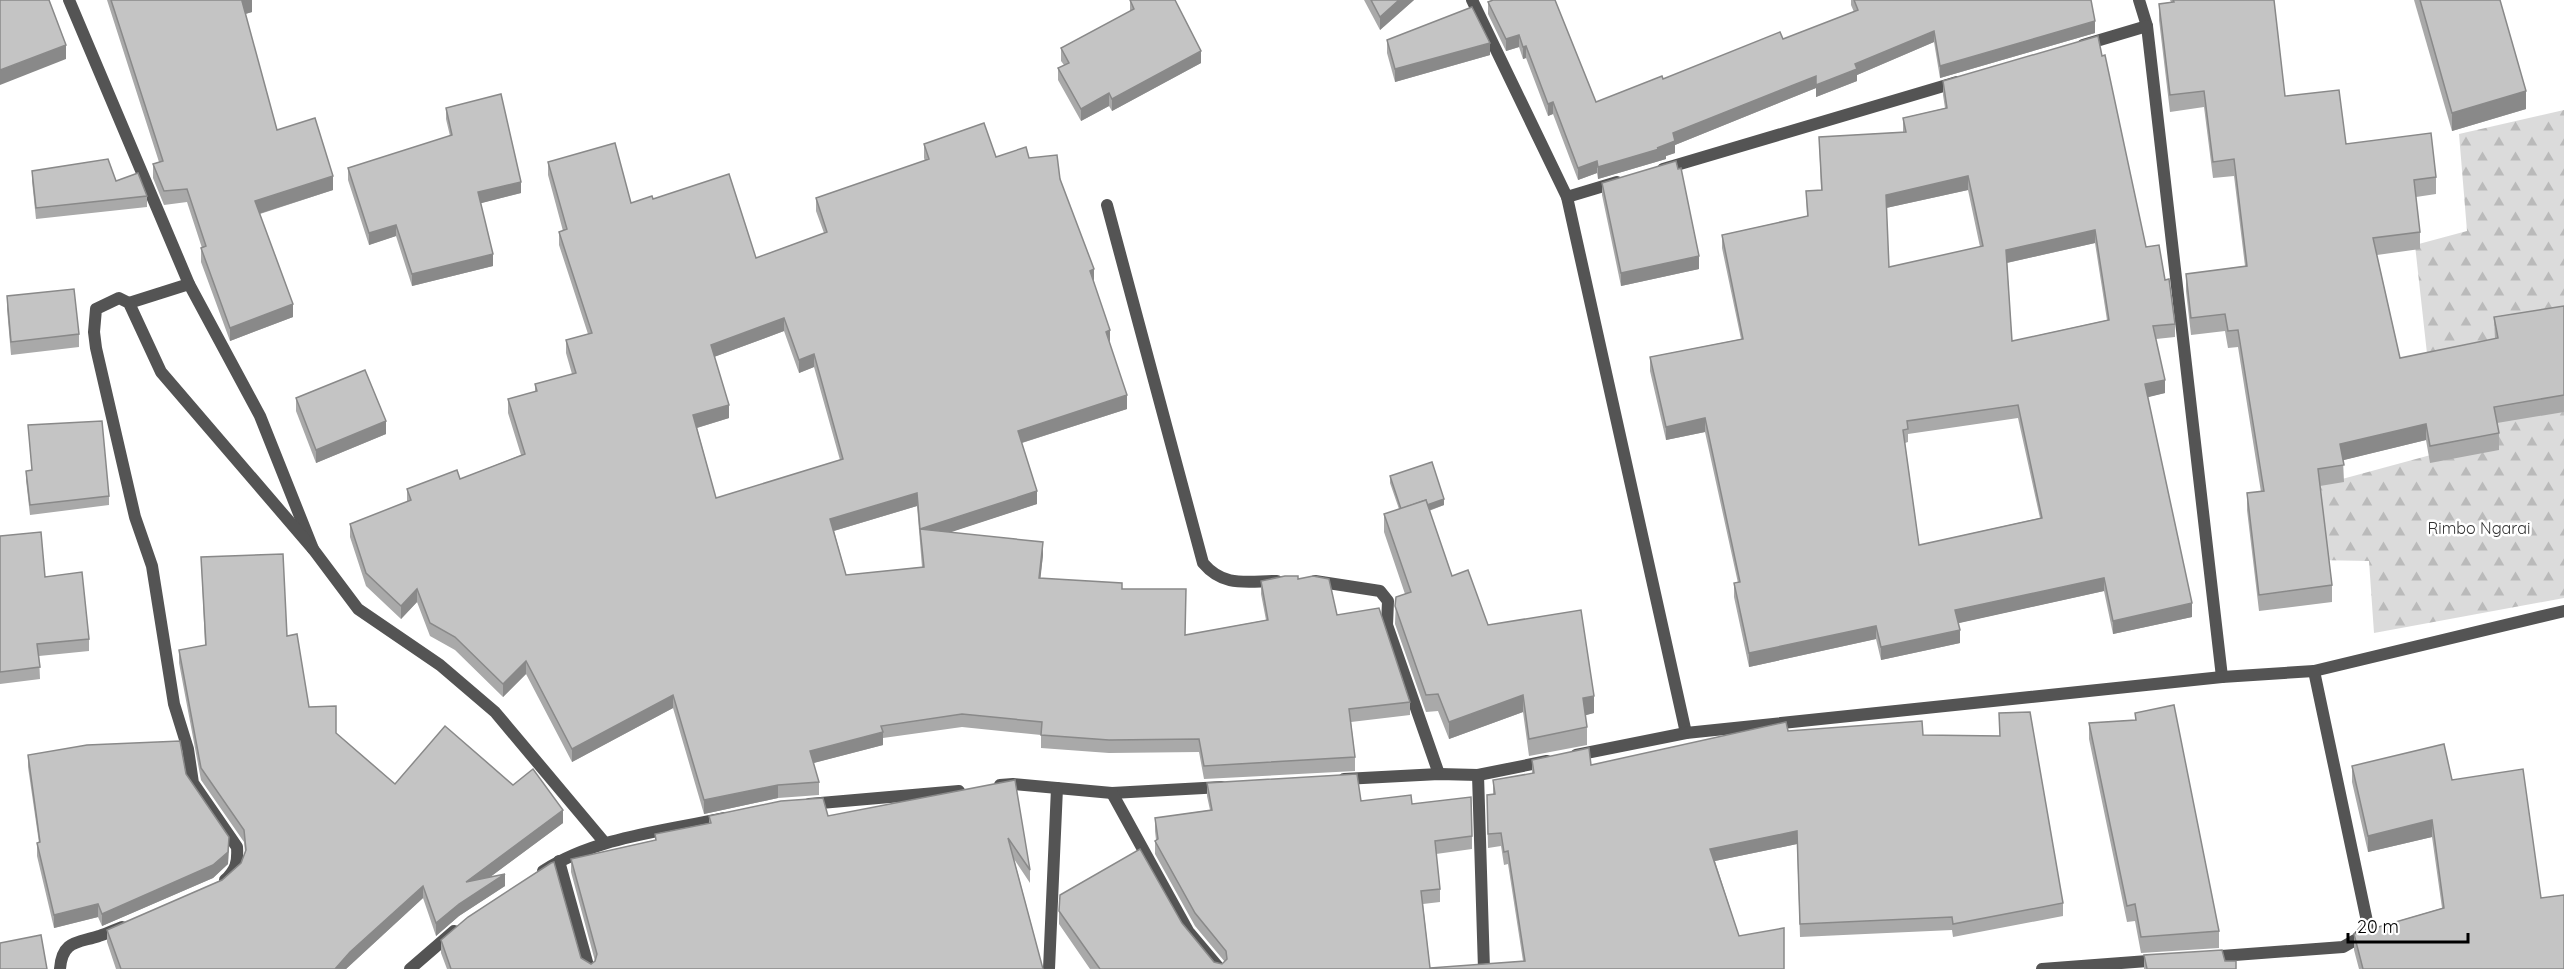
<svg xmlns="http://www.w3.org/2000/svg" width="2564" height="969" font-family="Quicksand,sans-serif">
	<defs>
		<pattern id="forest-firs" width="22" height="20" patternUnits="userSpaceOnUse" patternTransform="scale(1.5)"><rect width="22" height="20" fill="#dbdbdb"/><path d="M5 1l3.5 6h-7zM16 11l3.5 6h-7z" fill="#bababa"/></pattern>
	</defs>
	<rect width="100%" height="100%" fill="#fff"/>
	<polygon fill="url(#forest-firs)" points="2564,110 2564,598 2374,633 2369,561 2315,560 2309,488 2438,453 2415,245 2467,231 2459,134"/>
	<g fill="none" stroke-linecap="round" stroke-linejoin="round">
		<g stroke="#545454" stroke-width="12">
			<polyline points="69,0 189,284 260,416 313,549 358,609 440,665 495,712 605,843"/>
			<polyline points="1472,0 1567,197 1686,733"/>
			<polyline points="2139,0 2147,26 2222,677"/>
			<polyline points="2083,45 2147,26"/>
			<polyline points="1663,169 1957,82"/>
			<polyline points="1567,197 1617,182"/>
			<path d="M1107 205 1203 563C1224 588 1247 581 1277 581"/>
			<polyline points="129,303 189,284"/>
			<polyline points="1315,581 1380,591 1388,601 1387,625 1439,774"/>
			<polyline points="1576,755 1686,733 2222,677 2314,671 2564,611"/>
			<polyline points="1478,775 1484,969"/>
			<polyline points="1344,779 1439,774 1478,775 1547,761"/>
			<polyline points="1000,785 1013,784 1112,793 1222,787"/>
			<polyline points="1112,793 1188,931 1220,969"/>
			<polyline points="809,804 959,791"/>
			<polyline points="559,861 589,969"/>
			<path d="M543 871C596 837 664 831 724 818"/>
			<path d="M225 880C236 870 238 862 237 847L193 783 188 749 174 704 152 566 135 517 96 348 94 332 96 309 119 298 129 303 161 372 313 549"/>
			<polyline points="2208,957 2343,947 2357,939 2368,926 2314,671"/>
			<path d="M60 969C62 940 78 943 99 936 107 934 114 930 122 927"/>
			<polyline points="410,969 454,931"/>
			<polyline points="1049,969 1057,788"/>
			<polyline points="2042,969 2161,960"/>
		</g>
	</g>
	<g fill="#a9a9a9" fill-rule="evenodd">
		<polygon points="107,0 252,0 252,12 245,14 277,130 333,190 260,214 293,317 230,341 201,262 201,248 202,248 187,202 164,205 153,178 153,164 159,162"/>
		<polygon points="1130,0 1201,63 1112,111 1109,106 1081,121 1058,80 1058,68 1064,65 1061,61 1061,48 1130,12"/>
		<polygon points="1364,0 1414,0 1380,30"/>
		<polygon points="1851,0 2091,0 2095,33 1940,78 1934,42 1857,75 1857,81 1816,97 1816,88 1675,145 1675,153 1666,156 1666,159 1598,179 1597,173 1578,180 1553,114 1548,116 1526,58 1523,59 1519,47 1506,51 1488,14 1488,2 1596,102 1783,39 1854,12 1851,5"/>
		<polygon points="2170,0 2274,0 2285,96 2346,144 2436,177 2436,194 2416,197 2420,232 2420,249 2377,255 2400,358 2495,339 2494,317 2564,306 2564,412 2497,423 2499,433 2499,450 2430,463 2426,440 2343,460 2344,482 2320,486 2332,585 2332,602 2259,611 2247,510 2247,493 2261,492 2238,347 2228,348 2225,331 2191,335 2186,291 2186,274 2245,266 2234,176 2213,178 2204,107 2170,112 2159,20 2159,4 2171,2"/>
		<polygon points="2414,0 2500,0 2526,109 2452,131"/>
		<polygon points="1387,40 1490,55 1395,82 1387,53"/>
		<path d="M2102 56 2146 247 2165 280 2175 324V337L2156 339 2165 393 2147 397 2192 617 2113 634 2104 591 1958 623 1960 643 1881 660 1876 639 1749 667 1734 597V583H1738L1705 432 1666 440 1650 371V357L1741 339 1722 248V235L1807 216 1806 191 1821 190 1819 137 1903 132V118L1945 108 1943 95V81ZM1968 190 1980 247 1889 267 1886 208ZM2095 243 2107 320 2012 341 2007 263ZM2018 418 2040 518 1919 545 1905 443 1908 442V434Z"/>
		<polygon points="446,108 521,193 481,203 493,266 412,286 396,236 369,245 348,180 348,168 450,136 446,119"/>
		<path d="M924 144 996 157 1029 158 1060 179 1094 282 1127 409 1022 443 1037 504 950 532 1043 555 1040 579 1122 589 1185 635 1266 620 1261 594V581L1298 579 1337 615 1410 702V715L1351 722 1355 757V771L1204 779 1199 752 1109 753 1041 748V735L962 727 883 738V745L813 763 819 782V795L778 798 704 814 673 708 572 762 526 674 503 697 455 650 430 636 417 602 401 619 366 586 350 537V524L407 502V489L460 479 521 455 508 413V399L535 392V384L572 374 566 353V340L588 334 559 245V232L563 231 548 175V162L631 203 653 199 756 258 824 233 816 211V198L925 161 924 158ZM784 331 799 373 814 367 840 460 716 498 697 428 729 418 714 357ZM917 506 922 567 846 575 834 531Z"/>
		<polygon points="32,171 147,196 147,207 36,219 32,181"/>
		<polygon points="1602,183 1699,269 1621,286 1602,195"/>
		<polygon points="7,296 79,334 79,347 11,355 7,309"/>
		<polygon points="296,398 386,434 316,463 296,411"/>
		<polygon points="28,425 109,496 109,505 30,515 26,480 26,471 32,470"/>
		<polygon points="1390,476 1444,505 1429,511 1452,576 1488,625 1594,713 1585,715 1587,727 1587,745 1529,756 1523,712 1449,739 1438,711 1426,712 1395,624 1396,597 1405,594 1384,532 1384,514 1399,509 1390,483"/>
		<polygon points="0,536 45,577 89,639 89,651 39,656 40,679 0,684"/>
		<polygon points="201,557 287,636 309,707 336,733 395,784 513,785 563,823 490,877 505,886 459,916 436,936 423,898 346,969 116,969 107,942 107,930 222,880 241,863 245,852 244,842 201,780 179,663 179,650 205,645"/>
		<polygon points="1999,713 2063,903 2063,916 1953,937 1952,930 1800,937 1797,844 1715,861 1739,936 1784,969 1090,969 1059,924 1059,911 1182,923 1214,962 1222,964 1225,962 1195,926 1155,854 1155,841 1156,840 1155,831 1155,818 1210,810 1207,796 1207,783 1361,801 1412,804 1472,836 1472,849 1436,854 1440,889 1440,902 1423,904 1430,968 1523,961 1508,864 1504,865 1501,846 1488,848 1487,808 1493,794 1493,780 1532,774 1532,760 1591,765 1788,731 1923,735 2000,736"/>
		<polygon points="2135,713 2219,931 2219,948 2141,953 2135,921 2127,922 2089,739 2089,723 2135,720"/>
		<polygon points="28,755 186,774 229,850 228,864 213,878 102,926 98,917 54,928 37,856 37,843 39,843 28,767"/>
		<polygon points="2352,766 2452,780 2541,898 2564,969 2359,969 2354,950 2354,934 2442,908 2432,837 2368,852 2352,782"/>
		<polygon points="1015,780 1030,870 1030,883 1014,859 1043,969 447,969 441,953 441,940 581,958 591,964 595,961 571,872 571,859 655,840 655,834 709,823 709,816 828,816"/>
		<polygon points="2144,955 2225,961 2236,969 2144,969"/>
	</g>
	<g fill="#898989">
		<polygon points="246,0 252,0 252,12 242,15 242,1"/>
		<polygon points="1399,0 1414,0 1380,30 1380,17"/>
		<polygon points="2095,21 2095,33 1940,78 1940,66"/>
		<polygon points="1934,31 1934,42 1857,75 1857,81 1816,97 1816,85 1855,64"/>
		<polygon points="1519,35 1519,47 1506,51 1506,39"/>
		<polygon points="1490,43 1490,55 1395,82 1395,69"/>
		<polygon points="66,45 66,59 0,85 0,70"/>
		<polygon points="1526,46 1526,58 1523,59 1523,47"/>
		<polygon points="1201,51 1201,63 1112,111 1112,99"/>
		<polygon points="1816,76 1816,88 1675,145 1675,153 1666,156 1666,159 1598,179 1598,167 1673,133"/>
		<polygon points="2526,91 2526,109 2452,131 2452,113"/>
		<polygon points="1109,93 1109,106 1081,121 1081,109"/>
		<polygon points="1553,102 1553,114 1548,116 1548,104"/>
		<polygon points="1597,161 1597,173 1578,180 1578,168"/>
		<polygon points="333,176 333,190 255,215 255,201"/>
		<polygon points="1968,176 1968,190 1886,208 1886,195"/>
		<polygon points="521,182 521,193 478,204 478,192"/>
		<polygon points="396,225 396,236 369,245 369,233"/>
		<polygon points="2095,230 2095,243 2006,263 2006,250"/>
		<polygon points="493,254 493,266 412,286 412,274"/>
		<polygon points="1699,256 1699,269 1621,286 1621,273"/>
		<polygon points="1094,269 1094,282 1090,271"/>
		<polygon points="293,304 293,317 230,341 230,328"/>
		<polygon points="784,318 784,331 711,358 711,345"/>
		<polygon points="1110,330 1110,343 1106,332"/>
		<polygon points="814,354 814,367 799,373 799,360"/>
		<polygon points="2165,380 2165,393 2145,398 2145,384"/>
		<polygon points="1127,395 1127,409 1018,444 1018,431"/>
		<polygon points="729,405 729,418 693,429 693,415"/>
		<polygon points="1705,418 1705,432 1666,440 1666,427"/>
		<polygon points="386,421 386,434 316,463 316,450"/>
		<polygon points="2426,424 2426,440 2340,461 2340,444"/>
		<polygon points="1037,491 1037,504 921,542 920,529"/>
		<polygon points="917,493 917,506 830,532 830,519"/>
		<polygon points="1444,499 1444,505 1402,520 1402,513"/>
		<polygon points="1043,542 1043,555 1039,592 1039,578"/>
		<polygon points="2104,578 2104,591 1955,624 1955,610"/>
		<polygon points="417,589 417,602 401,619 401,606"/>
		<polygon points="2192,603 2192,617 2113,634 2113,621"/>
		<polygon points="1876,626 1876,639 1749,667 1749,653"/>
		<polygon points="1960,630 1960,643 1881,660 1881,647"/>
		<polygon points="526,661 526,674 503,697 503,684"/>
		<polygon points="673,695 673,708 572,762 572,749"/>
		<polygon points="1523,695 1523,712 1449,739 1449,722"/>
		<polygon points="1594,696 1594,713 1583,716 1583,698"/>
		<polygon points="883,732 883,745 810,764 810,751"/>
		<polygon points="778,785 778,798 704,814 704,800"/>
		<polygon points="563,810 563,823 466,895 466,882"/>
		<polygon points="2432,820 2432,837 2368,852 2368,836"/>
		<polygon points="1797,831 1797,844 1710,862 1710,849"/>
		<polygon points="229,837 228,864 213,878 102,926 102,914"/>
		<polygon points="505,874 505,886 459,916 436,936 436,923 459,904"/>
		<polygon points="423,886 423,898 346,969 335,969 350,952"/>
		<polygon points="98,904 98,917 54,928 54,915"/>
	</g>
	<g fill="#c4c4c4" stroke="#898989" stroke-width="1.5" fill-rule="evenodd">
		<polygon points="0,0 49,0 66,45 0,70"/>
		<polygon points="111,0 246,0 242,1 277,130 315,118 333,176 255,201 293,304 230,328 201,248 206,246 187,189 164,191 153,164 163,161"/>
		<polygon points="1130,0 1175,0 1201,51 1112,99 1109,93 1081,109 1058,68 1069,63 1061,48 1134,9"/>
		<polygon points="1371,0 1399,0 1380,17"/>
		<polygon points="1493,0 1555,0 1596,102 1662,76 1663,79 1780,32 1783,39 1858,10 1854,0 2091,0 2095,21 1940,66 1934,31 1855,64 1857,69 1816,85 1816,76 1673,133 1675,141 1657,148 1666,147 1598,167 1597,161 1578,168 1553,102 1548,104 1526,46 1523,47 1519,35 1506,39 1488,2"/>
		<polygon points="2173,0 2274,0 2285,96 2339,90 2346,144 2431,133 2436,177 2414,180 2420,232 2373,238 2400,358 2498,338 2494,317 2564,306 2564,395 2494,407 2499,433 2430,446 2426,424 2340,444 2344,465 2318,469 2332,585 2259,595 2247,493 2264,491 2238,330 2228,331 2225,314 2191,318 2186,274 2247,266 2234,159 2213,162 2204,91 2170,95 2159,4 2174,2"/>
		<polygon points="2420,0 2500,0 2526,91 2452,113"/>
		<polygon points="1472,7 1490,43 1395,69 1387,40"/>
		<path d="M2098 36 2102 56 2105 55 2146 247 2159 245 2165 280 2169 279 2175 324 2153 326 2165 380 2145 384 2192 603 2113 621 2104 578 1955 610 1960 630 1881 647 1876 626 1749 653 1734 583 1740 582 1705 418 1666 427 1650 357 1743 339 1722 235 1808 216 1806 191 1822 190 1819 137 1906 132 1903 118 1947 108 1943 81ZM1968 176 1983 246 1889 267 1886 195ZM2095 230 2109 320 2012 341 2006 250ZM2018 405 2042 518 1919 545 1903 430 1908 429 1907 421Z"/>
		<polygon points="501,94 521,182 478,192 493,254 412,274 396,225 369,233 348,168 452,135 446,108"/>
		<path d="M984 123 996 157 1026 147 1029 158 1057 155 1060 179 1094 269 1090 271 1110 330 1106 332 1127 395 1018 431 1037 491 920 529 917 493 830 519 846 575 924 567 920 529 1043 542 1039 578 1122 583V589H1186L1185 635 1268 620 1261 581 1285 576H1298V579L1313 576 1329 579 1337 615 1379 608 1410 702 1349 709 1355 757 1204 766 1199 739 1109 740 1041 735 1042 722 962 714 881 726 883 732 810 751 819 782 778 785 704 800 673 695 572 749 526 661 503 684 455 637 430 623 417 589 401 606 366 573 350 524 411 500 407 489 457 470 460 479 525 454 508 399 537 391 535 384 576 373 566 340 592 333 559 232 567 229 548 162 615 143 631 203 652 196 653 199 729 174 756 258 827 232 816 198 929 159 924 144ZM784 318 799 360 814 354 843 459 716 498 693 415 729 405 711 345Z"/>
		<polygon points="108,159 116,181 138,173 147,196 36,208 32,171"/>
		<polygon points="1676,161 1678,169 1681,168 1699,256 1621,273 1602,183"/>
		<polygon points="74,289 79,334 11,342 7,296"/>
		<polygon points="365,370 386,421 316,450 296,398"/>
		<polygon points="102,421 109,496 30,505 26,471 32,470 28,425"/>
		<polygon points="1432,462 1444,499 1427,505 1426,500 1401,509 1390,476"/>
		<polygon points="1426,500 1452,576 1468,570 1488,625 1581,610 1594,696 1583,698 1587,727 1529,739 1523,695 1449,722 1438,694 1426,695 1395,606 1396,597 1411,592 1384,514"/>
		<polygon points="41,532 45,577 82,572 89,639 37,644 40,667 0,672 0,536"/>
		<polygon points="283,554 287,636 297,634 309,707 336,706 336,733 395,784 445,726 513,785 533,769 563,810 466,882 505,874 459,904 436,923 423,886 350,952 335,969 121,969 107,930 222,880 241,863 246,850 244,830 201,768 179,650 206,645 201,557"/>
		<polygon points="2174,705 2219,931 2141,937 2135,904 2127,906 2089,723 2136,720 2135,713"/>
		<polygon points="2030,712 2063,903 1953,924 1952,917 1800,924 1797,831 1710,849 1739,936 1784,928 1784,969 1100,969 1059,911 1060,895 1140,849 1182,923 1214,962 1222,964 1227,959 1226,951 1195,913 1155,841 1158,839 1155,818 1212,810 1207,783 1357,774 1361,801 1411,795 1412,804 1471,797 1472,836 1435,841 1440,889 1421,891 1430,968 1525,961 1508,851 1504,852 1501,833 1488,834 1487,795 1495,794 1493,780 1534,773 1532,760 1589,748 1591,765 1786,722 1788,731 1922,721 1923,735 2000,736 1999,713"/>
		<polygon points="180,741 186,774 229,837 228,852 213,865 102,914 98,904 54,915 37,843 40,842 28,755 87,745"/>
		<polygon points="2444,744 2452,780 2523,769 2541,898 2564,895 2564,969 2363,969 2354,934 2444,908 2432,820 2368,836 2352,766"/>
		<polygon points="1015,780 1030,870 1008,838 1043,969 451,969 441,940 468,917 551,863 554,862 581,958 591,964 595,961 597,954 571,859 656,840 655,834 711,823 709,816 781,801 823,798 828,816"/>
		<polygon points="41,935 47,969 0,969 0,943"/>
		<polygon points="2222,950 2225,961 2236,961 2236,969 2147,969 2144,955"/>
	</g>
	<g text-anchor="middle" dominant-baseline="central" stroke-width="5" stroke-linejoin="round" paint-order="stroke">
		<g font-size="16" fill="#323232" stroke="#fff">
			<text x="2479" y="528">Rimbo Ngarai</text>
		</g>
	</g>
	<path d="M2348 933v9h120v-9" fill="none" stroke="#000000" stroke-width="3"/>
	<text x="2357" y="933" font-size="18" fill="#000000" stroke="#ffffff" stroke-width="4.5" paint-order="stroke">20 m</text>
</svg>
